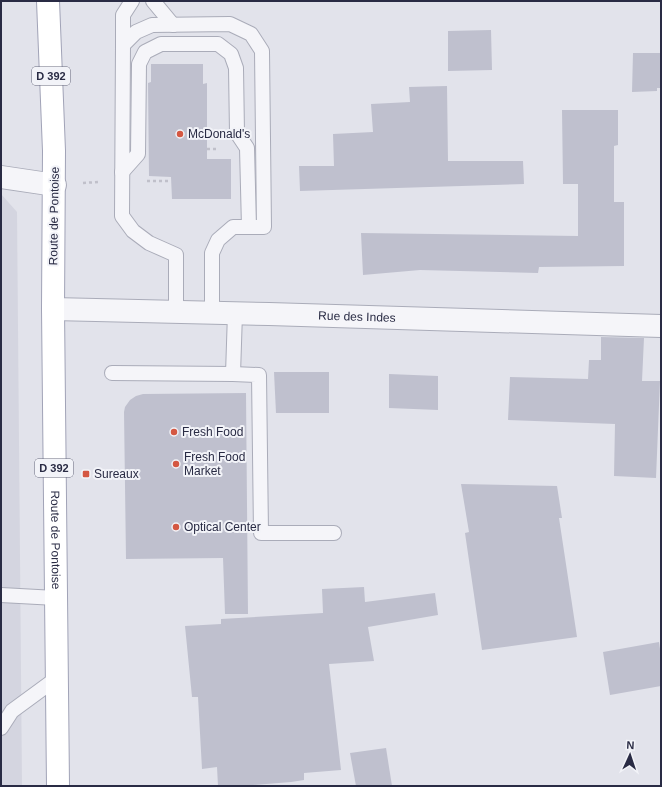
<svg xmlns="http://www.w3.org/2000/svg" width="662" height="787" font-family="Arial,sans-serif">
	<rect width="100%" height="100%" fill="#e2e3eb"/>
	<polygon fill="#d4d5e0" points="1,194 17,212 22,786 1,786"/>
	<g fill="#bfc0ce">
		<polygon points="491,30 492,70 448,71 448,31"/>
		<polygon points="633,53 661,53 661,88 657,88 657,91 632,92"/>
		<polygon points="151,64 203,64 203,84 207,83 207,159 231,159 231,199 172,199 171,177 149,176 148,83 151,82"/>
		<polygon points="447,86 448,161 523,161 524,184 300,191 299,166 334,166 333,134 373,132 371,104 410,102 409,87"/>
		<polygon points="562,110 618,110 618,145 614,146 614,202 624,202 624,266 539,267 538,273 420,270 363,275 361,233 578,236 578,184 563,184"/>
		<polygon points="601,337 644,338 642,381 660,381 656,478 614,476 615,424 508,420 510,377 588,379 589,360 601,360"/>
		<polygon points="274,372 329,372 329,413 276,413"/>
		<polygon points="389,374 438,376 438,410 389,408"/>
		<polygon points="246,393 248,614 225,614 223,558 126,559 124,412 125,407 130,400 136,396 143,394"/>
		<polygon points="461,484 557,486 562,518 559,518 577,637 482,650 465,533 469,532"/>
		<polygon points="364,587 365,602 435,593 438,615 368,627 374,661 329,664 341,770 304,773 304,780 291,782 241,786 218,786 217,767 202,769 198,697 192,697 185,626 221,624 221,619 323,613 322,589"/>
		<polygon points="659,642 661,656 661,686 610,695 603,652"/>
		<polygon points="386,748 392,786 356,786 350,753"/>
	</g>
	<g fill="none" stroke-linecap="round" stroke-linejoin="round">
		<defs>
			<g id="lane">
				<polyline points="153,1 173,25"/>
				<polyline points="123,45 123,15 132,1"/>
				<polyline points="122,172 138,154 139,64 145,52 161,44 218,44 231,54 236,68 237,133 247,148 249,227"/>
				<polyline points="176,312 176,255 149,243 133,231 122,216 123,45 136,32 152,25 230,24 251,34 262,51 264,227 233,227 218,240 212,253 212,313"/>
				<polyline points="112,373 233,374 235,313"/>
				<polyline points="233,374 259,375 261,533 334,533"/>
				<polyline points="1,595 56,598"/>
				<polyline points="1,728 12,711 57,678"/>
			</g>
			<g id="street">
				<polyline points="1,177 55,185"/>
				<path id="s1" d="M53 309 269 314 661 326"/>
			</g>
			<g id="primary">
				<path id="s2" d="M48 1 54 151 53 309 58 786"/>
			</g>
		</defs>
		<use href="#lane" stroke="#aaacb9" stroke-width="16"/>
		<use href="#street" stroke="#aaacb9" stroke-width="24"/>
		<use href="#primary" stroke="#a1a3b7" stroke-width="24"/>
		<g stroke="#c0c0ca" stroke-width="2.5" stroke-dasharray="3 3" stroke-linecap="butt">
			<polyline points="207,149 218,149"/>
			<polyline points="147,181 171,181"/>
			<polyline points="83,183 98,182"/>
		</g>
		<use href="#lane" stroke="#f5f5f9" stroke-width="14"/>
		<use href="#street" stroke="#f5f5f9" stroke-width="22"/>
		<use href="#primary" stroke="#fff" stroke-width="22"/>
	</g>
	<g fill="#d45742" stroke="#f2f3f8" stroke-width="1.5">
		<circle cx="180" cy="134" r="4"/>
		<circle cx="174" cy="432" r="4"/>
		<circle cx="176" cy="464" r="4"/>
		<rect x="82" y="470" width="8" height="8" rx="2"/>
		<circle cx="176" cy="527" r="4"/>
	</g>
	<g text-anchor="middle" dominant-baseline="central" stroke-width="4" stroke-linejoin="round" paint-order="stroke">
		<g fill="#f2f3f8" stroke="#65677a" stroke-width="1">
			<rect x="32" y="67" width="38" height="18" rx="3"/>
			<rect x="35" y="459" width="38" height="18" rx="3"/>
		</g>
		<g font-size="11" font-weight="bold" fill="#292b44">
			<text x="51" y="76">D 392</text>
			<text x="54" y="468">D 392</text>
		</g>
		<g font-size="12" fill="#292b44" stroke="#f2f3f8" text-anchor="start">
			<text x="188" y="134">McDonald's</text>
			<text x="182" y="432">Fresh Food</text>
			<text x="184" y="457">Fresh Food<tspan x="184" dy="14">Market</tspan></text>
			<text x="94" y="474">Sureaux</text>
			<text x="184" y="527">Optical Center</text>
		</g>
		<g font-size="12" fill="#292b44" stroke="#f2f3f8">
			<text transform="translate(54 216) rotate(-89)">Route de Pontoise</text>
			<text stroke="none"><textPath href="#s1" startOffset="304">Rue des Indes</textPath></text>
			<text stroke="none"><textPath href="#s2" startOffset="539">Route de Pontoise</textPath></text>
		</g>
	</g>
	<rect width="662" height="787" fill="none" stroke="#292b44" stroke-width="4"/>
	<g transform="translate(630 755) rotate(3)" stroke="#f2f3f8" stroke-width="3" paint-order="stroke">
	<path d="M0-3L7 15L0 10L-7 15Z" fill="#292b44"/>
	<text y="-6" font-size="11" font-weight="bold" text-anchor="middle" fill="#292b44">N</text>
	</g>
</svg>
